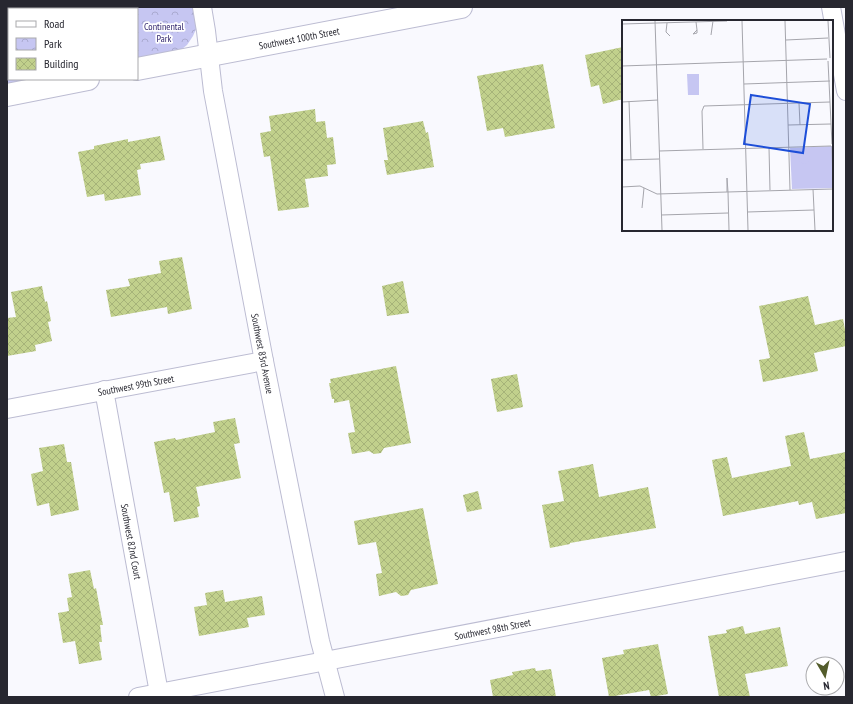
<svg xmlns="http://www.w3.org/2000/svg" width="853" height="704" font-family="'PT Sans Narrow',sans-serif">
	<defs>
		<pattern id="park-crowns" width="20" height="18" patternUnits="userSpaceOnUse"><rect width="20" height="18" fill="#c6c6f2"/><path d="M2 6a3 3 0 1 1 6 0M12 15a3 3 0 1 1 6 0" fill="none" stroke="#aaaad0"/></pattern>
		<pattern id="building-cross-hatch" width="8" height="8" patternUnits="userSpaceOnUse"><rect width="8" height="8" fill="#c1d08c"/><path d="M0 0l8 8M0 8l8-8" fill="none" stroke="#a6b379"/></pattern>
	</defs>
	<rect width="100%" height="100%" fill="#f9f9fe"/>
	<polygon fill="url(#park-crowns)" points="7,7 194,7 197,27 193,36 187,45 177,53 137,60 137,9 9,9 9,79 40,79 7,85"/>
	<g fill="url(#building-cross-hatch)">
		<polygon points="623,47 623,99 603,104 599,85 591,87 585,55"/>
		<polygon points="543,64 555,128 505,137 503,128 487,131 477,76"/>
		<polygon points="315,109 316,122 325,121 327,138 333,137 336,164 327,165 328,176 305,179 309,207 278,211 270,156 264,157 260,133 271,131 269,116"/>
		<polygon points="423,121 426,133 428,132 434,167 387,175 384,160 388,160 383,128"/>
		<polygon points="160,136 165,160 140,164 141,169 137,170 141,195 105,201 104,194 87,197 78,152 94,149 94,146 128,139 128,142"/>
		<polygon points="182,257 192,309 168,314 167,307 111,317 106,290 130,286 128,279 161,273 159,261"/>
		<polygon points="403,281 409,313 387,316 382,286"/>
		<polygon points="42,286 45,302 47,301 51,321 48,322 52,341 35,345 36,351 7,356 7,318 16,317 11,292"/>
		<polygon points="808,296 815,325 843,319 846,335 846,346 814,353 818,371 763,382 759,360 770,358 759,306"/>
		<polygon points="396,366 411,443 384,448 381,453 374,454 369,451 352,454 348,433 355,432 349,400 334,403 334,399 332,399 329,383 331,383 330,379"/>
		<polygon points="517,374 523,407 497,412 491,379"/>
		<polygon points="235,418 240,443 234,444 241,478 196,487 200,506 197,507 199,517 174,522 169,492 164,493 154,442 175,438 176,440 215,432 213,422"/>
		<polygon points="804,432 810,459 846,452 846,513 816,519 812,502 799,505 798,501 723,516 712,460 727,457 732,478 791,466 785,436"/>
		<polygon points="64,444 67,462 71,462 79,510 51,516 49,503 37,506 31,474 43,471 39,448"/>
		<polygon points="593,464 599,497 648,487 656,528 570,543 570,544 550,548 542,505 564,501 558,471"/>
		<polygon points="478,491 482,509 467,512 463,495"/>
		<polygon points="423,508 438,584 411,590 408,595 401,596 396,592 379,596 376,574 382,573 376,542 358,545 354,521"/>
		<polygon points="90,570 94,589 96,588 103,625 100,625 102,642 99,642 102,660 79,664 75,641 63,643 58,613 69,611 67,598 72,597 68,574"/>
		<polygon points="223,590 225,602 262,596 265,615 247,618 249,627 199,636 194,607 207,605 205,593"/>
		<polygon points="743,626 745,634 780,627 788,666 745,674 750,697 719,697 708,636 727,633 726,630"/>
		<polygon points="658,644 668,694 651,697 649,690 609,697 602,658 624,654 623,650"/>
		<polygon points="535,668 536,671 551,669 556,697 493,697 490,680 513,675 512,672"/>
	</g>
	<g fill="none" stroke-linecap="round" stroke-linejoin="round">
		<defs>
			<g id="minor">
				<path id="s1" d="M202 7 206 31 213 91 264 361 320 641 335 697"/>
				<polyline points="831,7 846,91"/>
				<path id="s2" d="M104 390 159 693"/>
				<path id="s3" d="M7 409 264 361"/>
				<path id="s4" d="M138 697 846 561"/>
			</g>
			<g id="tertiary">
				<path id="s5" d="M137 69 461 7"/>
				<polyline points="7,95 88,79"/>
			</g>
		</defs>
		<use href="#minor" stroke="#bcbcd2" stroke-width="20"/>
		<use href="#tertiary" stroke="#bcbcd2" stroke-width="24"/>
		<use href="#minor" stroke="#fff" stroke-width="18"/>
		<use href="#tertiary" stroke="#fff" stroke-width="22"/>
	</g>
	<g text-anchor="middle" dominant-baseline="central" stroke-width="3.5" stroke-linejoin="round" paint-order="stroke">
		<g font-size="10" fill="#30246c" stroke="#fff">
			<text x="164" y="26">Continental<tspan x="164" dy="12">Park</tspan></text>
		</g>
		<g font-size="10" fill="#272730" stroke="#fff">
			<text stroke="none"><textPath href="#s5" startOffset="165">Southwest 100th Street</textPath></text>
			<text stroke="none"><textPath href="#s1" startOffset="352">Southwest 83rd Avenue</textPath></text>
			<text stroke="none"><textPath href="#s3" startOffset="131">Southwest 99th Street</textPath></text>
			<text stroke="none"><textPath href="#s2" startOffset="154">Southwest 82nd Court</textPath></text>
			<text stroke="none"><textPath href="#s4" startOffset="361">Southwest 98th Street</textPath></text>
		</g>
	</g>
	<g transform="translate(622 20)">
		<rect width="211" height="211" fill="#f9f9fe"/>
		<path d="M211 126V168L170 169 168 128Z" fill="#c6c6f2"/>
		<path d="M65 54H77V75H66ZM176.5 138a5.5 5.5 0 1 1 11 0a5.5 5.5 0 1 1-11 0Z" fill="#c6c6f2"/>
		<path fill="none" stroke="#a5a5ac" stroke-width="1" d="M33 1 40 210M120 1 126 210M163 1 168 170M206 1 208 38M74 2 75 10V13L71 14 75 10M45 3 44 12 48 16M0 4 105 1M89 15 91 1M164 20 206 18M206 41 210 124M0 46 205 39M122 64 208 61M7 81 9 140M0 82 36 80M177 83 178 105M166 105 209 104M210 126 211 168M147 128 148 170M81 129 80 91 82 86 208 82M37 131 209 126M0 140 37 139M0 167 18 166 35 174 211 169M191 169 193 210M105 172V158L106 172M106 172 107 210M20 188 22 168M125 192 192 190M39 195 106 193"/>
		<path fill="#1d4ed8" fill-opacity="0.15" stroke="#1d4ed8" stroke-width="2" d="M129 75 188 84 181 133 122 124Z"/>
		<rect width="211" height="211" fill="none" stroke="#272730" stroke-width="2"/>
	</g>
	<rect width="853" height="704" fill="none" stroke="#272730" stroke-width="16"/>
	<rect x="8" y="8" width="130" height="72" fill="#ffffff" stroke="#a9a9ac"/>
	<rect x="16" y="21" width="20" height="6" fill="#ffffff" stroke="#a9a9ac"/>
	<text x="44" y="28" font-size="12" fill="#272730">Road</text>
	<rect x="16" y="38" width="20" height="12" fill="url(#park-crowns)" stroke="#a9a9ac"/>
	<text x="44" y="48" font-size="12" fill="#272730">Park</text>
	<rect x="16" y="58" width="20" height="12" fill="url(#building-cross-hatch)" stroke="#a9a9ac"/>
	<text x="44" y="68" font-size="12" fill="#272730">Building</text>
	<g transform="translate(825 676) rotate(171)"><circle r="19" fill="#ffffff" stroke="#a9a9ac"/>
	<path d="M0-3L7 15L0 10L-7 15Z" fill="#535c2b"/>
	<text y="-6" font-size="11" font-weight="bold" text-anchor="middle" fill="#272730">N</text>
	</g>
</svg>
